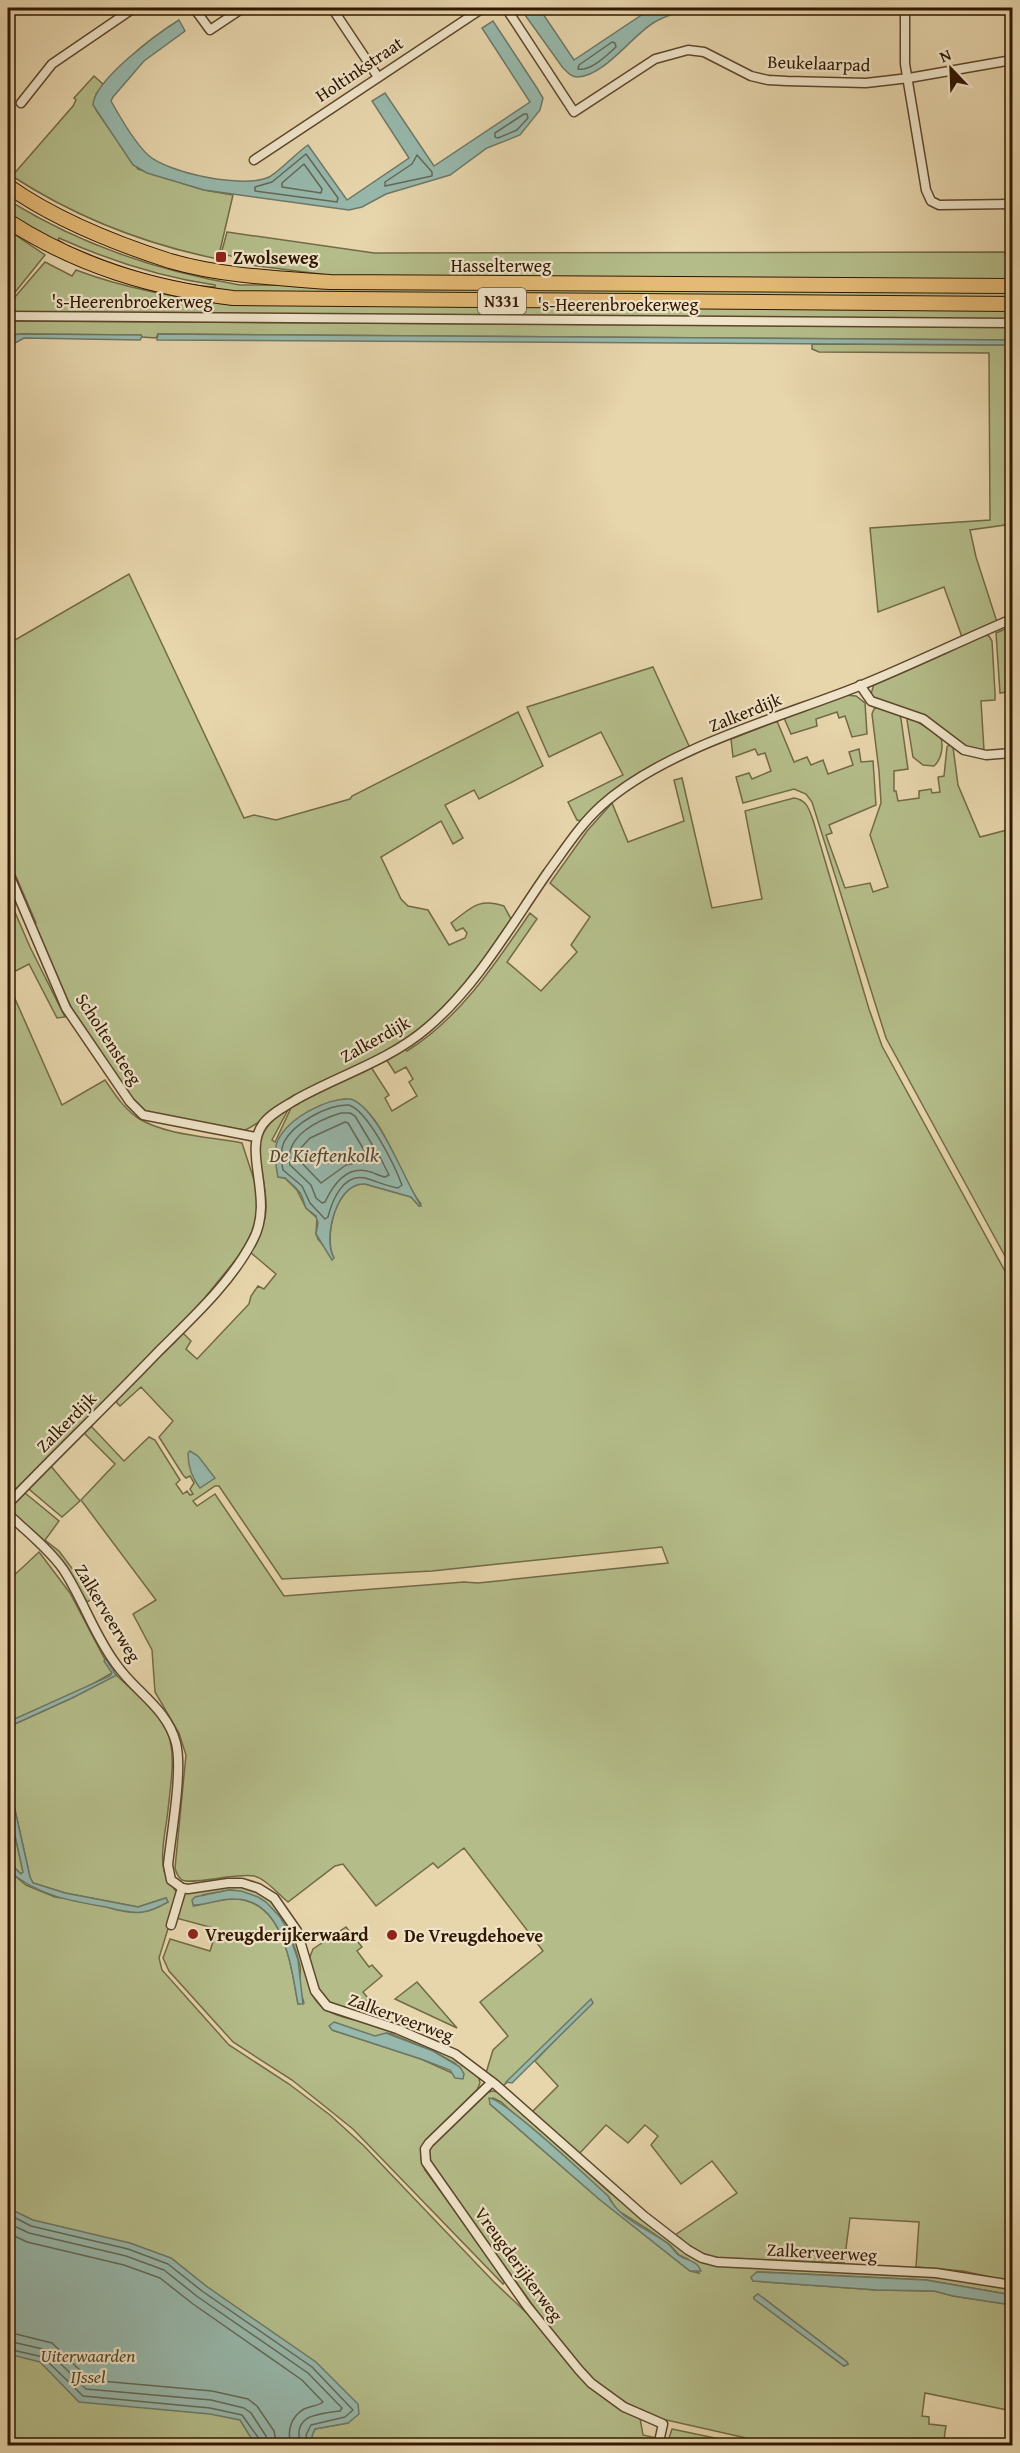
<svg xmlns="http://www.w3.org/2000/svg" width="1020" height="2453" font-family="'Gentium Book Plus',serif">
	<rect width="100%" height="100%" fill="#e7d5ac"/>
	<filter id="stains"><feTurbulence type="fractalNoise" baseFrequency=".00333" numOctaves="4"/><feColorMatrix values="0 0 0 0 .2 0 0 0 0 .09 0 0 0 0 .02 0 0 0 .5 -.17"/></filter>
	<radialGradient id="worn" r=".72"><stop offset=".6" stop-color="#630" stop-opacity="0"/><stop offset="1" stop-color="#630" stop-opacity=".3"/></radialGradient>
	<g fill="#b4bd8a" stroke="#726a45" stroke-width="1.5" fill-rule="evenodd">
		<path d="M94 76 104 85 96 94V110L138 169 204 190 233 195 218 259C144 244 75 217 12 176L73 106 76 100 74 98Z"/>
		<path d="M8 200C79 244 157 271 240 285L1012 291V299L248 294 164 282 81 255 8 215ZM59 238C110 261 160 277 215 285V287C164 284 113 265 66 245L58 240Z"/>
		<polygon points="8,230 45,255 8,301"/>
		<polygon points="227,232 374,253 1012,252 1012,280 336,276 251,265 251,260 221,254"/>
		<path d="M45 262 72 276 76 270C126 289 183 299 236 304L1012 309V319L8 313V305Z"/>
		<polygon points="8,321 1012,327 1012,340 158,334 156,338 142,337 141,335 21,334 8,342"/>
		<polygon points="812,344 1012,345 1012,524 970,530 976,557 997,622 962,637 944,587 878,612 870,528 990,520 989,353 819,352 812,349"/>
		<path d="M129 574 244 818 254 815 276 820 350 799 352 796 518 712 543 766 479 799 474 790 445 805 463 838 453 844 441 821 381 857 401 899 408 906 428 910 449 945 465 938 467 933 463 928 456 931 451 923C470 909 478 897 504 906L511 919C480 962 449 1017 402 1043 366 1064 325 1077 290 1098 274 1107 262 1123 245 1130L148 1113 134 1103 73 1010 54 975 33 925 36 923 8 858V644Z"/>
		<polygon points="1012,626 1012,691 1000,693 996,633"/>
		<polygon points="985,635 989,636 992,641 995,693 995,700 981,701 984,750 964,746 928,717 876,700 871,694 874,684"/>
		<path d="M653 667 690 748C649 764 611 788 582 821L577 820 568 802 623 775 601 732 549 757 527 707Z"/>
		<polygon points="844,695 856,696 865,703 867,734 852,737 845,716 839,718 837,712 816,719 817,726 791,734 784,718"/>
		<polygon points="878,707 899,713 901,719 908,769 894,771 894,791 896,791 898,801 919,798 919,791 931,789 932,793 940,792 938,777 944,776 947,747 950,744 953,747 958,785 980,837 1007,830 1012,845 1012,1269 886,1038 812,802 806,794 794,789 743,803 736,777 749,773 752,779 771,771 765,753 758,755 755,749 733,757 731,739 777,721 794,762 807,757 811,765 823,760 828,774 853,765 849,752 859,749 861,762 873,761 876,805 829,825 832,833 826,835 845,888 870,883 873,892 888,887 870,835 881,803 879,771 872,714 874,709"/>
		<path d="M910 717 940 736C944 744 942 759 934 766L923 765 913 757 907 720Z"/>
		<path d="M682 778 712 908 762 899 745 811 794 798C807 800 809 809 813 820L869 1009 882 1046 1012 1284V2282L963 2271 916 2267 919 2222 850 2218 844 2263 714 2258 701 2254 675 2235 737 2193 712 2161 681 2184 651 2145 658 2136 645 2125 628 2143 606 2125 579 2154 532 2112 558 2086 535 2061 593 2001 503 2086 486 2073 493 2050 508 2036 480 2002 543 1951 464 1848 438 1868 433 1863 376 1906 343 1864 335 1866 288 1902C278 1894 266 1879 254 1876 236 1873 193 1885 182 1880 178 1877 176 1872 175 1868L186 1755 179 1733 155 1692 152 1650 133 1614 156 1600 81 1500 115 1464 84 1433 91 1426 124 1461 149 1437 155 1440 180 1480 176 1484 183 1494 187 1491 190 1495 193 1494 190 1489 194 1483 190 1476 186 1478 183 1475 159 1437 173 1421 141 1387 120 1406 117 1403V1400L183 1333 191 1341 186 1349 197 1359 249 1304 251 1296 258 1286 264 1289 276 1274 250 1252C258 1239 266 1224 266 1208 267 1163 239 1140 289 1108L272 1140 275 1142 292 1106 321 1089 371 1067 389 1095 385 1098 392 1111 417 1096 409 1082 413 1079 406 1067 395 1073 386 1059 404 1048 407 1051C459 1019 496 963 530 913L537 919 507 962 541 991 577 952 571 945 590 917 550 883 587 831 612 803 628 842 684 821 674 780ZM344 1099C381 1101 399 1178 421 1204L419 1206 411 1197 365 1184C336 1181 323 1239 334 1258L318 1239 316 1234 317 1218 306 1208 297 1190 285 1178 278 1177C269 1122 303 1120 344 1099ZM215 1486H219L282 1579 432 1571 662 1547 668 1563 478 1583 464 1582 284 1596 215 1494 197 1506 193 1501Z"/>
		<polygon points="8,896 30,947 65,1017 57,1018 29,964 8,975"/>
		<path d="M8 983 62 1105 105 1080C114 1093 124 1109 138 1118 164 1135 211 1137 242 1143L258 1192V1224L246 1247 203 1300 127 1381 11 1494 8 1493Z"/>
		<polygon points="50,1465 80,1501 62,1517 30,1490 29,1486"/>
		<polygon points="25,1493 59,1521 45,1540 59,1551 92,1595 94,1598 87,1602 73,1578 12,1513 11,1505 22,1494"/>
		<polygon points="39,1552 70,1593 112,1673 75,1694 8,1722 8,1581"/>
		<path d="M116 1675C179 1732 177 1735 167 1818 165 1833 161 1850 163 1864 164 1880 174 1885 178 1896L159 1958 162 1970 229 2045 289 2084 330 2115 364 2146 494 2282 531 2317 588 2385 623 2410 640 2418 643 2435 656 2438 654 2445H8V1870L26 1885 55 1897 150 1910 168 1902 166 1898 138 1907 65 1893 33 1883 30 1877 8 1779V1727L72 1698ZM171 2258 206 2286 348 2423 315 2429Z"/>
		<polygon points="8,1803 23,1872 21,1874 8,1861"/>
		<path d="M222 1886C230 1887 238 1886 245 1887 275 1892 296 1926 302 1954 306 1970 307 1993 320 2005 331 2016 352 2019 367 2023 403 2034 450 2047 478 2075L480 2083 477 2090 426 2142C419 2152 420 2159 425 2170L506 2280 503 2284 353 2129 292 2080 233 2042 169 1971 163 1958 170 1939 210 1951 217 1929 176 1918 184 1892ZM229 1890C271 1893 291 1928 300 1966 301 1972 299 1978 300 1984 300 1990 302 1997 304 2003L298 2004C291 1967 285 1902 236 1899 222 1898 208 1903 194 1906L202 1895ZM332 2030 358 2031 375 2037 387 2033 391 2034 433 2051 456 2064 454 2074 421 2059Z"/>
		<polygon points="346,1927 362,1947 357,1951 369,1967 372,1965 382,1976 363,1992 368,1998 359,2009 350,2012 333,2006 317,1991 309,1959 313,1949"/>
		<polygon points="417,1982 457,2028 395,1999"/>
		<path d="M492 2091 498 2092 609 2192 692 2257 955 2278 1012 2288V2295L926 2280 763 2272H757L752 2279 753 2281 877 2290 934 2291 953 2296 1012 2305V2411L925 2393 922 2416 929 2417V2424L946 2426 943 2446 777 2445 662 2419 626 2403 594 2380 556 2338 428 2158 430 2148 484 2094ZM493 2098 501 2102 608 2196 617 2210 649 2230 670 2245 679 2255 688 2259 699 2273 690 2271 599 2199 490 2104ZM758 2294 847 2362 848 2364 844 2366 755 2299 754 2297Z"/>
		<polygon points="672,2429 748,2445 662,2445 664,2440 668,2441"/>
	</g>
	<g fill="#97b8ac" stroke="#6e7867" stroke-width="1.5">
		<path d="M520 8H539L574 60 652 8H697C682 11 666 15 653 23 631 37 604 76 578 77 571 77 567 72 563 68Z"/>
		<path d="M179 20 185 31 144 61 113 97 111 101C121 119 134 142 148 155 168 173 244 189 269 177 279 172 296 153 308 145L347 200 409 158 372 101 385 93 434 166 530 102 482 28 493 21 537 88 543 98 540 110 520 135 487 148 450 175 386 194 362 207 349 210 204 190 147 173 133 165 93 105C94 80 158 33 179 20Z"/>
		<polygon points="17,334 141,335 142,337 140,340 24,338 8,347 8,342"/>
		<polygon points="158,334 1012,340 1012,345 157,340"/>
		<path d="M350 1099C377 1105 405 1182 421 1206H419L411 1197 365 1184C337 1181 322 1239 334 1258L332 1260 316 1234 318 1223 316 1216 306 1208 301 1194 295 1187 285 1178 278 1177C276 1165 273 1151 278 1140 289 1118 326 1098 350 1099Z"/>
		<path d="M190 1451 198 1456 215 1478 200 1488C192 1478 188 1467 188 1453Z"/>
		<polygon points="106,1659 116,1675 115,1676 72,1698 8,1727 8,1722 110,1676 112,1673 104,1661"/>
		<path d="M8 1779 30 1877 33 1883 65 1893 138 1907 166 1898 168 1902C161 1906 151 1911 143 1912 131 1914 117 1910 106 1907 70 1901 36 1895 8 1870V1862L21 1874 23 1872 8 1803Z"/>
		<path d="M229 1890 241 1891 258 1897 266 1902 280 1917 288 1931 298 1960 303 2004H298C291 1967 284 1899 234 1899 220 1898 206 1906 193 1905L192 1900 195 1897Z"/>
		<polygon points="591,1999 593,2003 512,2083 506,2082"/>
		<polygon points="334,2022 375,2036 386,2033 433,2051 460,2067 464,2074 463,2079 455,2078 450,2070 421,2059 332,2030 329,2026"/>
		<path d="M489 2098C503 2098 592 2181 608 2196 618 2218 648 2229 667 2243 672 2246 674 2253 680 2256 688 2261 698 2261 701 2271H690L599 2199 490 2104Z"/>
		<polygon points="8,2208 33,2220 130,2243 171,2258 206,2286 316,2362 358,2404 359,2414 348,2423 315,2429 312,2436 316,2445 256,2446 240,2420 210,2414 79,2402 40,2362 8,2354"/>
		<polygon points="757,2272 926,2280 1012,2295 1012,2305 953,2296 934,2291 877,2290 753,2281 751,2277"/>
		<polygon points="758,2294 847,2362 848,2364 844,2366 754,2299 754,2297"/>
	</g>
	<g fill="none" stroke-linecap="round" stroke-linejoin="round">
		<g stroke="#646856" stroke-width="1.5">
			<path d="M612 42 615 43 616 47C606 56 591 71 578 69L579 65Z"/>
			<polygon points="524,114 527,114 528,118 517,130 498,138 495,137 495,133"/>
			<polygon points="306,154 338,198 337,202 255,191 255,187 272,182"/>
			<polygon points="417,155 432,172 432,176 385,186 385,182 412,164"/>
			<polygon points="304,164 322,189 321,193 282,187 282,183"/>
			<path d="M349 1105C368 1111 395 1166 402 1185L398 1188C386 1186 376 1181 365 1178 343 1173 332 1201 328 1217L325 1219 310 1203 302 1186 283 1170C281 1161 280 1151 284 1142 294 1123 328 1104 349 1105Z"/>
			<path d="M341 1113H350L355 1116 382 1161 389 1175 385 1177C379 1176 373 1172 367 1171 346 1166 333 1185 325 1202L322 1203 316 1198 311 1185 290 1165C284 1136 318 1120 341 1113Z"/>
			<polygon points="345,1122 348,1123 370,1160 346,1165 321,1183 299,1160 299,1150 310,1138"/>
			<polyline points="8,2214 31,2226 128,2249 168,2264 202,2291 312,2367 353,2410 345,2417 311,2425 306,2435 309,2446"/>
			<path d="M8 2223 29 2233 126 2256 164 2270 198 2297 308 2373 342 2408 340 2411C317 2414 291 2415 301 2446"/>
			<path d="M8 2233 27 2242 124 2265 160 2278 193 2304 302 2380 323 2402C318 2406 310 2406 304 2409 290 2417 287 2432 291 2446"/>
			<polyline points="8,2332 52,2343 90,2380 212,2391 248,2399 257,2406 274,2431 277,2446"/>
			<polyline points="8,2341 47,2350 86,2389 211,2400 244,2408 251,2413 266,2436 268,2446"/>
			<polyline points="8,2349 43,2357 83,2396 210,2408 242,2415 260,2440 261,2446"/>
		</g>
		<defs>
			<g id="street">
				<polyline points="194,8 210,30 243,8"/>
				<polyline points="332,8 378,77"/>
				<polyline points="506,8 574,112 655,59 688,50 704,52 751,76 768,80 787,81 866,83 909,78 1012,60"/>
				<polyline points="905,8 905,64 926,190 931,201 939,205 1012,204"/>
				<polyline points="21,103 52,64 134,8"/>
				<polyline points="254,160 483,8"/>
				<polyline points="8,316 1012,323"/>
				<polyline points="860,685 871,701 923,719 964,750 986,755 1012,753"/>
				<polyline points="8,872 66,1008 130,1102 143,1115 256,1137"/>
				<path d="M8 1504C57 1453 108 1404 157 1353 191 1319 231 1283 253 1240 275 1199 242 1152 263 1124 271 1113 286 1106 297 1099 340 1075 390 1060 427 1028 477 986 511 925 548 872 565 849 580 825 601 806 664 749 778 718 857 687 909 666 960 641 1012 619"/>
				<path d="M8 1514C26 1531 48 1548 63 1569 83 1599 94 1635 116 1664 135 1692 167 1708 176 1743 183 1771 171 1835 168 1865L171 1880 182 1888 188 1889 228 1883H242L258 1888 274 1898 297 1931 315 1991 327 2006 397 2029 455 2054 496 2085 644 2216 688 2250 702 2258 717 2262 936 2273 1012 2285"/>
				<polyline points="171,1925 182,1888"/>
				<polyline points="492,2082 429,2143 425,2149 426,2162 527,2306 579,2370 591,2383 624,2407 663,2424 658,2446"/>
			</g>
			<g id="primary">
				<path d="M8 186C56 220 114 243 170 261 222 276 277 278 330 282L1012 286"/>
				<path d="M8 221C78 266 151 288 233 298L1012 304"/>
			</g>
		</defs>
		<use href="#street" stroke="#5e462b" stroke-width="11"/>
		<use href="#primary" stroke="#311700" stroke-width="16"/>
		<use href="#street" stroke="#efe4c9" stroke-width="8"/>
		<use href="#primary" stroke="#e4ba76" stroke-width="14"/>
	</g>
	<g fill="#8f2418" stroke="#efe4c9" stroke-width="2">
		<rect x="215" y="251" width="12" height="12" rx="3"/>
		<circle cx="193" cy="1934" r="6"/>
		<circle cx="392" cy="1935" r="6"/>
	</g>
	<g text-anchor="middle" dominant-baseline="central" stroke-width="4.5" stroke-linejoin="round" paint-order="stroke">
		<rect fill="#efe4c9" stroke="#6a543c" stroke-width="1.5" x="478" y="288" width="48" height="26" rx="4.5"/>
		<g font-size="16" font-weight="bold" fill="#311700">
			<text x="502" y="301">N331</text>
		</g>
		<g font-size="18" fill="#311700" stroke="#efe4c9">
			<text transform="translate(819 63) rotate(2)">Beukelaarpad</text>
			<text transform="translate(359 69) rotate(-34)">Holtinkstraat</text>
			<text x="501" y="265">Hasselterweg</text>
			<text x="132" y="301">'s-Heerenbroekerweg</text>
			<text x="618" y="304">'s-Heerenbroekerweg</text>
			<text transform="translate(745 712) rotate(-22)">Zalkerdijk</text>
			<text transform="translate(109 1039) rotate(57)">Scholtensteeg</text>
			<text transform="translate(375 1039) rotate(-29)">Zalkerdijk</text>
			<text transform="translate(66 1422) rotate(-45)">Zalkerdijk</text>
			<text transform="translate(108 1613) rotate(59)">Zalkerveerweg</text>
			<text transform="translate(401 2017) rotate(20)">Zalkerveerweg</text>
			<text transform="translate(822 2252) rotate(3)">Zalkerveerweg</text>
			<text transform="translate(519 2264) rotate(54)">Vreugderijkerweg</text>
		</g>
		<g font-size="18" font-weight="bold" fill="#311700" stroke="#efe4c9" text-anchor="start">
			<text x="233" y="257">Zwolseweg</text>
			<text x="205" y="1934">Vreugderijkerwaard</text>
			<text x="404" y="1935">De Vreugdehoeve</text>
		</g>
		<g font-size="18" font-style="italic" fill="#584929" stroke="#efe4c9">
			<text x="88" y="2355">Uiterwaarden<tspan x="88" dy="21">IJssel</tspan></text>
		</g>
		<g font-size="20" font-style="italic" fill="#504734" stroke="#efe4c9">
			<text x="324" y="1154">De Kieftenkolk</text>
		</g>
	</g>
	<rect width="1020" height="2453" fill="none" stroke="#e7d5ac" stroke-width="30"/>
	<rect x="9" y="9" width="1002" height="2435" fill="none" stroke="#311700" stroke-width="3"/>
	<rect x="15" y="15" width="990" height="2423" fill="none" stroke="#311700" stroke-width="1.5"/>
	<g transform="translate(951 69) rotate(337)" stroke="#efe4c9" stroke-width="4.5" paint-order="stroke">
	<path d="M0-4.5L10 22L0 15L-10 22Z" fill="#311700"/>
	<text y="-9" font-size="16" font-weight="bold" text-anchor="middle" fill="#311700">N</text>
	</g>
	<rect width="100%" height="100%" filter="url(#stains)"/>
	<rect width="100%" height="100%" fill="url(#worn)"/>
</svg>
